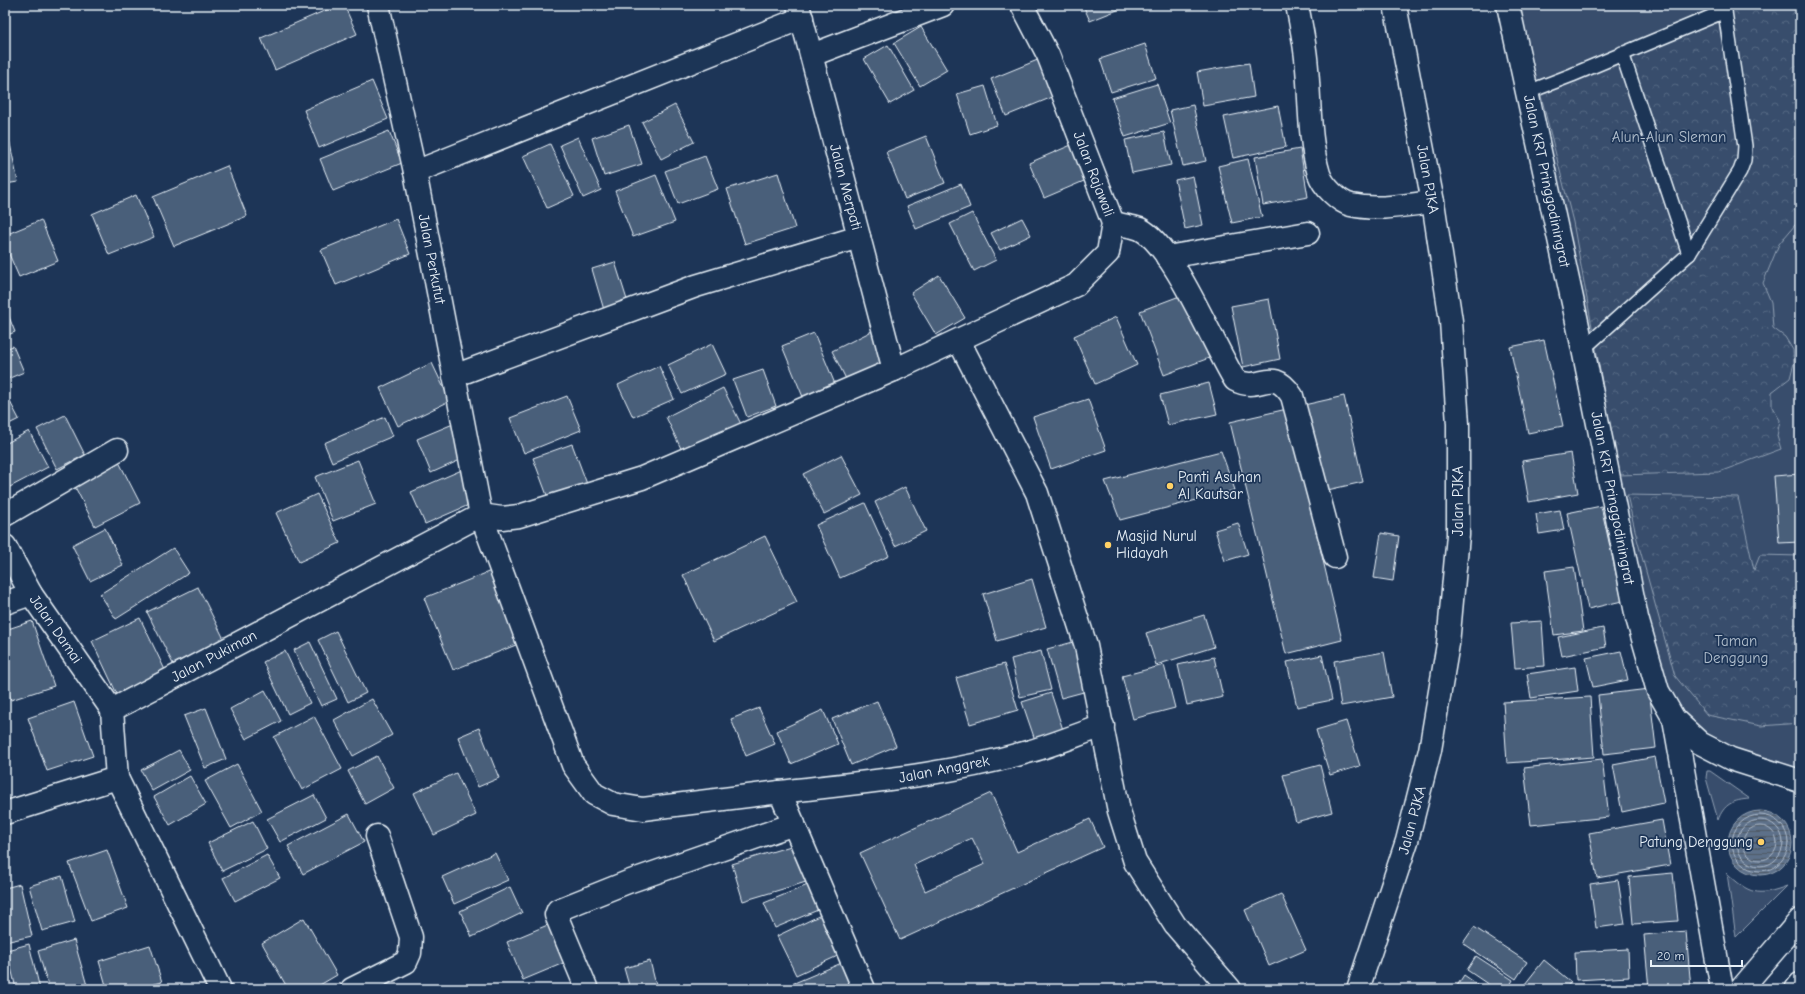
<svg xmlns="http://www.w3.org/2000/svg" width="1805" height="994" font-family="'Comic Neue',sans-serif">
	<defs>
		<pattern id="forest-crowns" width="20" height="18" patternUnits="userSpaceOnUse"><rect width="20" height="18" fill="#374d6c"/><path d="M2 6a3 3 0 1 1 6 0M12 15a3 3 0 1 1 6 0" fill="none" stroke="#546782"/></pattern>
		<pattern id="water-rules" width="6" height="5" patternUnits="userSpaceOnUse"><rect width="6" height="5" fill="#5d7089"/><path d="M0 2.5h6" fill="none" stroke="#505a66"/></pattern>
	</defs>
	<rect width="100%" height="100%" fill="#1d3557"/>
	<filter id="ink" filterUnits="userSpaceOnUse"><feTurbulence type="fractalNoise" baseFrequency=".025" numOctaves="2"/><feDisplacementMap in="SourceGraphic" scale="8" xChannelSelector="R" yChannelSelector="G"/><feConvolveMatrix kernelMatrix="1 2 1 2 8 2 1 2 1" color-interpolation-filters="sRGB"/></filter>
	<g filter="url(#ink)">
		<g fill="#374d6c" stroke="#909fb2">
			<polygon points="1507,5 1800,5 1800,778 1731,759 1658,691"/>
			<path d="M1707 771H1710L1750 799C1733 800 1724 804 1718 820L1706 778Z"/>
			<path d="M1727 873C1749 894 1758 897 1787 886L1736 937Z"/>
		</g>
		<g fill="url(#forest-crowns)" stroke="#909fb2">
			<polygon points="1723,5 1800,5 1800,219 1779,244 1763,283 1771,302 1773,328 1785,337 1793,350 1794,363 1790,378 1772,392 1772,407 1780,420 1777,436 1781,449 1719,472 1619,475 1573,222 1539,88 1655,40 1727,20"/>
			<polygon points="1627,495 1738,497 1754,570 1760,555 1800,556 1800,723 1761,726 1707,715 1675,676 1637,539"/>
		</g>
		<circle fill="url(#water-rules)" stroke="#95a4b5" cx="1760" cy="843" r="32"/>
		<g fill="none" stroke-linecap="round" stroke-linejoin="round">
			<g stroke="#b0bdcc" stroke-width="1">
				<circle cx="1760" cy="843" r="28"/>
				<circle cx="1760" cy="843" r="23"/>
				<circle cx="1760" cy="843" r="17"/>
			</g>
		</g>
		<g fill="#495e7a" stroke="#e8f1f8" fill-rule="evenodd">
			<polygon points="338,5 344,5 357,34 275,70 261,38"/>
			<polygon points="1083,5 1130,5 1090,21"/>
			<polygon points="921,27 947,70 920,86 894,43"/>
			<polygon points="1145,44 1156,78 1111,92 1100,59"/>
			<polygon points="888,45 914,90 890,104 864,59"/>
			<polygon points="1040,59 1055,96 1006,116 991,79"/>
			<polygon points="1249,63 1254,97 1203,106 1197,72"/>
			<polygon points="372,81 388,119 319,148 304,110"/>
			<polygon points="1157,84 1170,123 1125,137 1112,98"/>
			<polygon points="985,86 997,125 970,134 957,94"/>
			<polygon points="675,105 694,142 661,159 642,122"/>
			<polygon points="1193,105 1206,161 1183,166 1170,110"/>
			<polygon points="1278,106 1286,147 1233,158 1224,117"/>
			<polygon points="629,125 642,164 604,176 592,138"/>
			<polygon points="389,131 402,163 333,191 320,159"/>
			<polygon points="1164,132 1171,165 1132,173 1125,140"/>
			<polygon points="926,136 945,183 905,199 886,152"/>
			<polygon points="578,137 601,190 583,198 560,145"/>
			<polygon points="9,139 18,182 5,184 5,140"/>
			<polygon points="1076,143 1091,178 1044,198 1029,163"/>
			<polygon points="550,144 574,196 547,208 523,156"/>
			<polygon points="1300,149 1308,197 1263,205 1255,157"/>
			<polygon points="705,156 718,189 678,204 665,171"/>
			<polygon points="1248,159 1262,217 1232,223 1218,166"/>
			<polygon points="227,166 247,216 174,246 153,197"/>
			<polygon points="778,173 795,228 745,244 727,189"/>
			<polygon points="656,175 675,222 633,237 615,191"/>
			<polygon points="1193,176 1203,225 1185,229 1175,180"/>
			<polygon points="961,184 970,207 916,229 907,206"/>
			<polygon points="136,195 154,237 109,255 92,214"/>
			<polygon points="972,213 996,260 974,271 950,224"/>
			<polygon points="1022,218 1031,235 1000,250 991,233"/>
			<polygon points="396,219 410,254 336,285 321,250"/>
			<polygon points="41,220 58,261 19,277 5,245 5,235"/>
			<polygon points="615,262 628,303 604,310 592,269"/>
			<polygon points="939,275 965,318 936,335 911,293"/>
			<polygon points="1185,294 1209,358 1164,375 1140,311"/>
			<polygon points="1269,299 1280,359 1243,367 1231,306"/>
			<polygon points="5,307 15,332 5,336"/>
			<polygon points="1116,317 1137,365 1095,384 1074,336"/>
			<polygon points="876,329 891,362 848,383 832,351"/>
			<polygon points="814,333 835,384 803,397 782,346"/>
			<polygon points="1544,340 1563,426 1528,433 1510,347"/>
			<polygon points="712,344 726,374 682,394 668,365"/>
			<polygon points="13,346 24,372 5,380 5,349"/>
			<polygon points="432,363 450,401 398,426 380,388"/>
			<polygon points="659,366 674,399 633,417 618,385"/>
			<polygon points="763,370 776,406 747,417 733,380"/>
			<polygon points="1209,383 1217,414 1168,425 1160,395"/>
			<polygon points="723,388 743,428 685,457 666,417"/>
			<polygon points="567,396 581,430 524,453 510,418"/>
			<polygon points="1344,396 1363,482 1323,491 1304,405"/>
			<polygon points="8,398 19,419 5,426 5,400"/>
			<polygon points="1088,399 1106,450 1051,469 1033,417"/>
			<polygon points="1287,409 1342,640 1286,654 1230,422"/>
			<polygon points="65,415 85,455 57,469 37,429"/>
			<polygon points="385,417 393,436 332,462 324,443"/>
			<polygon points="453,424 467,457 431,473 417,439"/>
			<polygon points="29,431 48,467 8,488 5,482 5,444"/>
			<polygon points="572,444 587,484 548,498 533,458"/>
			<polygon points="1221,451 1235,490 1120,520 1105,481"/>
			<polygon points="1571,453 1578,493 1529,502 1522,461"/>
			<polygon points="841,455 862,495 824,514 803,474"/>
			<polygon points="117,458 140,503 95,526 72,481"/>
			<polygon points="358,460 376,504 333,521 315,477"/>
			<polygon points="464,469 478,501 425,524 411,492"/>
			<polygon points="1800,474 1800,542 1779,543 1774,476"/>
			<polygon points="905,487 926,531 895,546 875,502"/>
			<polygon points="317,494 340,543 299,562 276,513"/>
			<polygon points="865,503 889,556 840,578 816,525"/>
			<polygon points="1601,506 1622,601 1588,609 1567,513"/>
			<polygon points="1560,510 1564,530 1539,534 1536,514"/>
			<polygon points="1238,523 1248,554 1225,561 1215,530"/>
			<polygon points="105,528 123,565 90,581 72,545"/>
			<polygon points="1381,533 1399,536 1393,581 1374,578"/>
			<polygon points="765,536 797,602 714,641 683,575"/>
			<polygon points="173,548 189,573 116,619 100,594"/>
			<polygon points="1574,567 1583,631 1554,635 1545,571"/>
			<polygon points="491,571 521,643 453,670 424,598"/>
			<polygon points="1032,579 1046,627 997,641 983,594"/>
			<polygon points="198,587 224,639 173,664 147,612"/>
			<polygon points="1204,615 1214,647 1156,665 1146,633"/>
			<polygon points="140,618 165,670 117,694 92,641"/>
			<polygon points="32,621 54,686 11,700 5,683 5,630"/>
			<polygon points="1542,621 1545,666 1515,668 1511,623"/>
			<polygon points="1603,628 1606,647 1562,656 1558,637"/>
			<polygon points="336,631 366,693 348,702 318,640"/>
			<polygon points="1077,641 1091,690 1061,698 1047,649"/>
			<polygon points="310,642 337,699 321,706 294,650"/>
			<polygon points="285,651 310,703 288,714 263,662"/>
			<polygon points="1041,651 1051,690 1020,697 1011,659"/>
			<polygon points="1621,651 1628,680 1593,687 1586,658"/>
			<polygon points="1384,652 1392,697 1341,706 1334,661"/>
			<polygon points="1322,655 1332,700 1297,707 1287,662"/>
			<polygon points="1214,657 1223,697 1187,705 1178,665"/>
			<polygon points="1004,664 1018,710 970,724 956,678"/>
			<polygon points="1164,665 1175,708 1133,719 1122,676"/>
			<polygon points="1575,667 1578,691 1531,698 1527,674"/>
			<polygon points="1649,689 1656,748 1604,754 1598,695"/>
			<polygon points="265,690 281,721 246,739 230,709"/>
			<polygon points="1051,693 1065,736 1037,746 1022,702"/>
			<polygon points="1590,697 1594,757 1507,763 1503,702"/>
			<polygon points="372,699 392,735 353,756 334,720"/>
			<polygon points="877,701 896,746 851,765 832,719"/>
			<polygon points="74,702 93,756 47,771 28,718"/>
			<polygon points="206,708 226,759 205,768 184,716"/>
			<polygon points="759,708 775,744 746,756 731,719"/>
			<polygon points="823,710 838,744 791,764 777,731"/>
			<polygon points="314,716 342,769 302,790 274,737"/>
			<polygon points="1346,721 1360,766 1330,775 1316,730"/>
			<polygon points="479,728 499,778 478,787 458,737"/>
			<polygon points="179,750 190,770 152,791 141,770"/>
			<polygon points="377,756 394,788 365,804 348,771"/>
			<polygon points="1655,757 1664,803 1622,812 1613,765"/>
			<polygon points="1602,759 1609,817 1531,825 1524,768"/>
			<polygon points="237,764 262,811 231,828 205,781"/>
			<polygon points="1320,765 1332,812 1296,822 1283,775"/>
			<polygon points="456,773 476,815 434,835 414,793"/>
			<polygon points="190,776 206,804 170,825 154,797"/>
			<path d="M991 793 1017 852 1090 819 1103 847 900 940 860 853ZM972 838 985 864 925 891 914 865Z"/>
			<polygon points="314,795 326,818 280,842 267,819"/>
			<polygon points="349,814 364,842 303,874 288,846"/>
			<polygon points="1662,820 1670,865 1597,878 1589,833"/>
			<polygon points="253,821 267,849 222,871 208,843"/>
			<polygon points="794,845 806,882 743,901 732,864"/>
			<polygon points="107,850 128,908 91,921 69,863"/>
			<polygon points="495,853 508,880 454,904 442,877"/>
			<polygon points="267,855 280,878 235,901 223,878"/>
			<polygon points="1673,873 1678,921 1633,924 1629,877"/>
			<polygon points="62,876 75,922 42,931 29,886"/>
			<polygon points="1618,880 1625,924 1596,928 1590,884"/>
			<polygon points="815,882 825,907 775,928 764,903"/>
			<polygon points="20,884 32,936 5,942 5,888"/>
			<polygon points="510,887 522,913 472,937 460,911"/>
			<polygon points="1281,894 1306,950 1269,966 1245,910"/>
			<polygon points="823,914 842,954 796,975 777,936"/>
			<polygon points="304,918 337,975 313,989 288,989 262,943"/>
			<polygon points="550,924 566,962 523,980 507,942"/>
			<polygon points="1474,927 1527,962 1516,979 1463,943"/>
			<polygon points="1686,931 1691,989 1649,989 1644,935"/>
			<polygon points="74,940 88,989 49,989 38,951"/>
			<polygon points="29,944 40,989 16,989 7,950"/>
			<polygon points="150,945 162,982 138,989 107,989 99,961"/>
			<polygon points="1628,949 1629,977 1576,980 1575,952"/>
			<polygon points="1476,956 1513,980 1508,989 1495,989 1467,970"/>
			<polygon points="1544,960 1571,982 1565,989 1521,989"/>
			<polygon points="650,961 657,989 630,989 624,968"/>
			<polygon points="844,962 855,989 794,989 792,984"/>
			<polygon points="1464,975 1484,989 1455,989"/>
		</g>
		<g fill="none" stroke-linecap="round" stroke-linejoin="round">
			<defs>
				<g id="service">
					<polyline points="1622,53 1689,254"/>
					<polyline points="1528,92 1572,75 1725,11"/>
					<polyline points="1583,349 1689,254 1740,171 1744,160 1745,146 1724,5"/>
				</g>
				<g id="minor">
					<polyline points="798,5 894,370"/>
					<path d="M1297 5C1300 20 1303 35 1305 50 1311 91 1307 134 1319 174 1323 186 1339 202 1351 205 1378 211 1406 205 1433 202"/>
					<polyline points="812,55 943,5"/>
					<polyline points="415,172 802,18"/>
					<path d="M1113 223C1121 225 1132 226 1140 229 1174 246 1213 345 1235 380 1261 394 1271 364 1292 396L1335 557"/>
					<polyline points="1167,257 1308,233"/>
					<polyline points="959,341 1037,493 1086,646 1119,811 1135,862 1175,925 1230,989"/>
					<polyline points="454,376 696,286 859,237"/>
					<polyline points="5,515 117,450"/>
					<polyline points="5,546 31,594 112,710"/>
					<polyline points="5,603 31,594"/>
					<polyline points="117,778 220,989"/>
					<path d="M780 792C864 782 950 775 1031 751 1056 744 1079 734 1103 726"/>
					<polyline points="5,813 117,778 112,710 481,515 415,172 378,5"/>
					<polyline points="586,987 556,915 558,910 628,882 794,824"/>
					<polyline points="352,989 406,962 410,953 411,937 377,836"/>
					<polyline points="864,989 780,792 643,809 613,804 594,794 573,765 481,515 502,518 519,516 642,478 894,370 1076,285 1108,253 1113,223 1048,55 1022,5"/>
				</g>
				<g id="secondary">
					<polyline points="1508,5 1583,349 1637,618 1658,691 1674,719 1722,989"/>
					<polyline points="1674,719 1700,743 1731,759 1800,781"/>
					<polyline points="1358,989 1407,841 1430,750 1448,644 1458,535 1458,424 1451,321 1433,202 1395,5"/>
				</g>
				<g id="trunk">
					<polyline points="1741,989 1800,920"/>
					<polyline points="1796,989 1800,984"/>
				</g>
			</defs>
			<use href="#service" stroke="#e8f1f8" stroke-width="16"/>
			<use href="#minor" stroke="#e8f1f8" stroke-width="25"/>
			<use href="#secondary" stroke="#e8f1f8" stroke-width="25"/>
			<use href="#trunk" stroke="#e8f1f8" stroke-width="25"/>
			<use href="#service" stroke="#1d3557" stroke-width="13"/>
			<use href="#minor" stroke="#1d3557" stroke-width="22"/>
			<use href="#secondary" stroke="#1d3557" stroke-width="22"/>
			<use href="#trunk" stroke="#1d3557" stroke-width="22"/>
		</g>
	</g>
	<g fill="#ffd166" stroke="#1d3557" stroke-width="1.5">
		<circle cx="1170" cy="486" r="4"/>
		<circle cx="1108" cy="545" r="4"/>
		<circle cx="1761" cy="842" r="4"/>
	</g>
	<g text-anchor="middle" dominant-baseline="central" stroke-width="3.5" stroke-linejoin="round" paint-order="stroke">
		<g font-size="15" fill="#b3c0ce" stroke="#1d3557">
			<text x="1669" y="137">Alun-Alun Sleman</text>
			<text x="1736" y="641">Taman<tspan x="1736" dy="17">Denggung</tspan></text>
		</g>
		<g font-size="15" fill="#e8f1f8" stroke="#1d3557">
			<text transform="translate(1094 174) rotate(69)">Jalan Rajawali</text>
			<text transform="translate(1428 179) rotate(80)">Jalan PJKA</text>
			<text transform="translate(1547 181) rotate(78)">Jalan KRT Pringgodiningrat</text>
			<text transform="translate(846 187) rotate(75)">Jalan Merpati</text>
			<text transform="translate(432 259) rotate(79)">Jalan Perkutut</text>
			<text transform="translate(1613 498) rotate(79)">Jalan KRT Pringgodiningrat</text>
			<text transform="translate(1458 501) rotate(-90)">Jalan PJKA</text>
			<text transform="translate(56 629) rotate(55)">Jalan Damai</text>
			<text transform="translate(214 656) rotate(-28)">Jalan Pukiman</text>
			<text transform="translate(944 769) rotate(-11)">Jalan Anggrek</text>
			<text transform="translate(1412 820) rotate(-75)">Jalan PJKA</text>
		</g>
		<g font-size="15" fill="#e8f1f8" stroke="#1d3557" text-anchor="start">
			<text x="1178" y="477">Panti Asuhan<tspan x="1178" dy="17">Al Kautsar</tspan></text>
			<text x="1116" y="536">Masjid Nurul<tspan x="1116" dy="17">Hidayah</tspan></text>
			<text x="1753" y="842" text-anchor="end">Patung Denggung</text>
		</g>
	</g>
	<rect width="1805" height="994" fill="none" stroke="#1d3557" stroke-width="20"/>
	<rect x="10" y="10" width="1785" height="974" fill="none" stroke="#e8f1f8" stroke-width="1.5" filter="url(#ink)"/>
	<path d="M1651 960v6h91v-6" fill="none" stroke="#e8f1f8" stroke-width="2"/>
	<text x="1657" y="960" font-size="12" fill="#e8f1f8" stroke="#1d3557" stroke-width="3" paint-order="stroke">20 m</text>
</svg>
